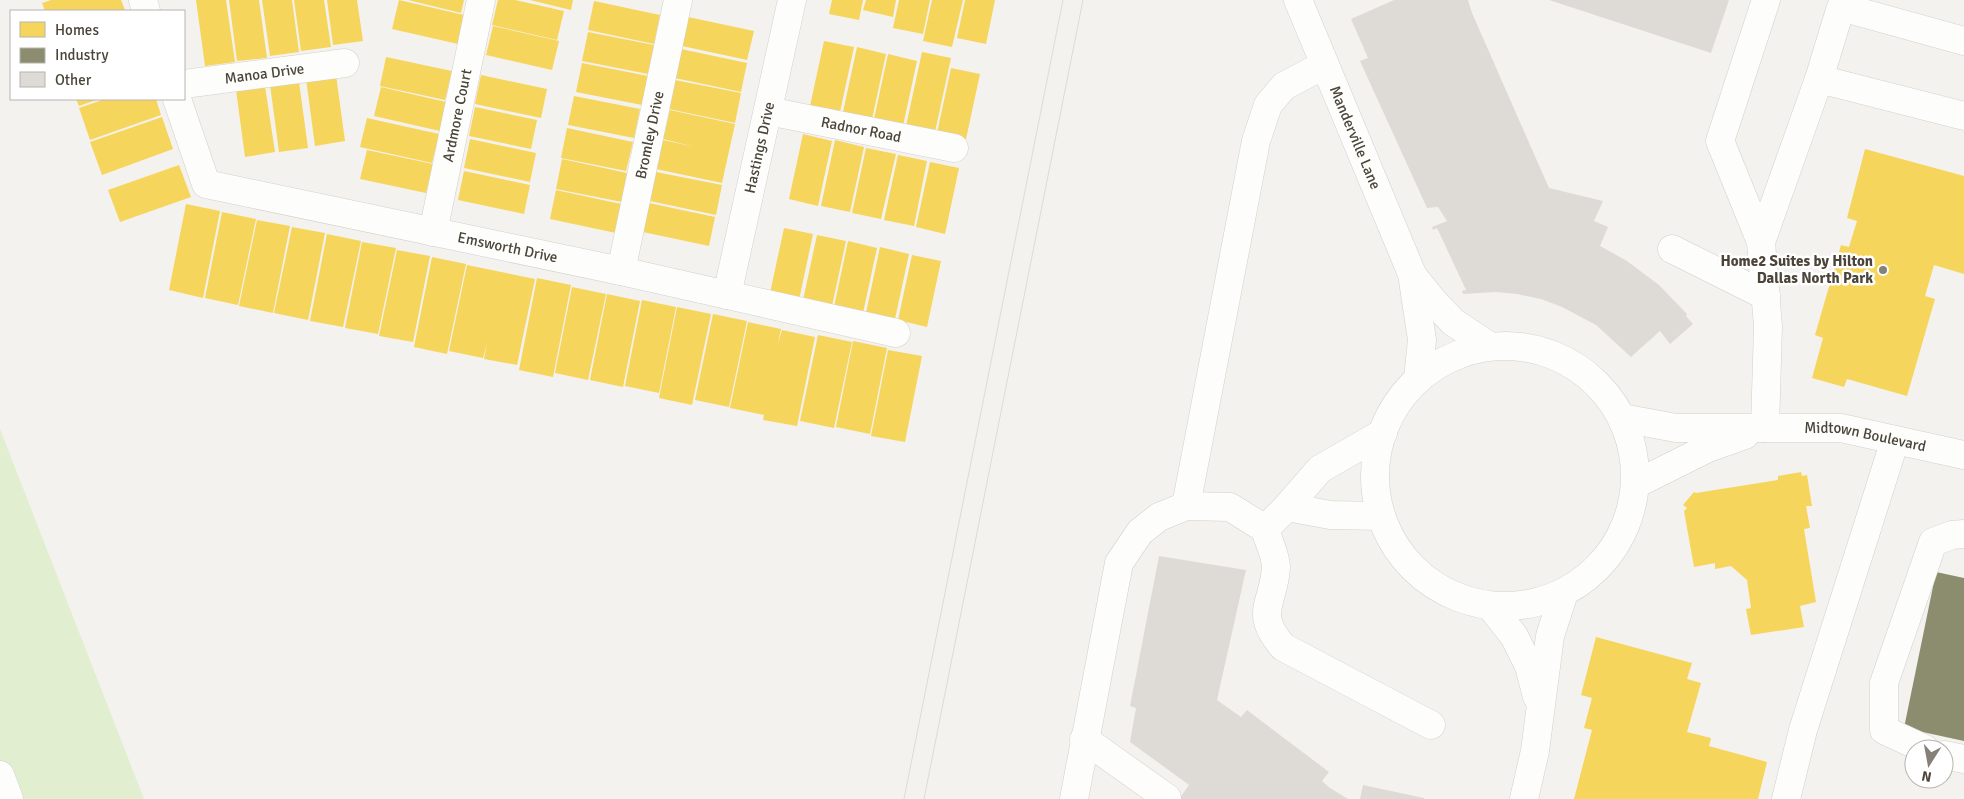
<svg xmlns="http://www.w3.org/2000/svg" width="1964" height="799" font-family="Signika,sans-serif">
	<rect width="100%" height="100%" fill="#f4f2ee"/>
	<polygon fill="#e1eecf" points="0,429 144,799 0,799"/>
	<g fill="#f6d55c">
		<polygon points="51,0 121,0 125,10 45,11 42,3"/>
		<polygon points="196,0 226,0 235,62 205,66"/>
		<polygon points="229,0 259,0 267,58 237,61"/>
		<polygon points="262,0 292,0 299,52 270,56"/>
		<polygon points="294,0 324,0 331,47 301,51"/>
		<polygon points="327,0 357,0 363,41 333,45"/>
		<polygon points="399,0 464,15 458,44 392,29"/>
		<polygon points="408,0 464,0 461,13"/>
		<polygon points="498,0 515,0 564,11 557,40 492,25"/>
		<polygon points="530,0 573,0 571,10"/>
		<polygon points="832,0 863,0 859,20 829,14"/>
		<polygon points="866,0 896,0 893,17 863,10"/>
		<polygon points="899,0 930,0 923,34 893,28"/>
		<polygon points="932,0 963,0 952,47 923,41"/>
		<polygon points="965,0 995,0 986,44 957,38"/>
		<polygon points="594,1 660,15 654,44 588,30"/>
		<polygon points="688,17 754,31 747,60 682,46"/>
		<polygon points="493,26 559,41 552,70 486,55"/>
		<polygon points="588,32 654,45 648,74 582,61"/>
		<polygon points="824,41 854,47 840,112 810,106"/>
		<polygon points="857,47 886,54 872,119 843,112"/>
		<polygon points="681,49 747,63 741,92 675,78"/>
		<polygon points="922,52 951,58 935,132 906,126"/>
		<polygon points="888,54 917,61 903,126 874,119"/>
		<polygon points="386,57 452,71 445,100 380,86"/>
		<polygon points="582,63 648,76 642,105 576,92"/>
		<polygon points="951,68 980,74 966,139 937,133"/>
		<polygon points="336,75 345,141 315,146 306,79"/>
		<polygon points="481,75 547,89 541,118 475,104"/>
		<polygon points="675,80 741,93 735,123 669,109"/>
		<polygon points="299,82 308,148 279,152 270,85"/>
		<polygon points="265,86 275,152 245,157 236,90"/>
		<polygon points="381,87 446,102 440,131 374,116"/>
		<polygon points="574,96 640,109 634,138 568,125"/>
		<polygon points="76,99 99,99 79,106"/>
		<polygon points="105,99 156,99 161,115 90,140 79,108"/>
		<polygon points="475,107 537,120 531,149 469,136"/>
		<polygon points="670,110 735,124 722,183 656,169 663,140 695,147 663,139"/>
		<polygon points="162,117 173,149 102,175 90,142"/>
		<polygon points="367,118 439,134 432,163 360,147"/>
		<polygon points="567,128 633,142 626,171 561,158"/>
		<polygon points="803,134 832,141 818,206 789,199"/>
		<polygon points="470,139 536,153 530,182 464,168"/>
		<polygon points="835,140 864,147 850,212 821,206"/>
		<polygon points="866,148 896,154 881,219 852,213"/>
		<polygon points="1865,149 1964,176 1964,274 1934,265 1925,296 1935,299 1907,396 1847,379 1844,387 1812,378 1823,338 1815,335 1841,245 1849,247 1857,221 1847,218"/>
		<polygon points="367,150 433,164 426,193 360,179"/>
		<polygon points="898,155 927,161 914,226 884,220"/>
		<polygon points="562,159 627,173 622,202 556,189"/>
		<polygon points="930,162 959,168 945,234 916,227"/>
		<polygon points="179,165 191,197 120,222 108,190"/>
		<polygon points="464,171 530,185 524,214 458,200"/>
		<polygon points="656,172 722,185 716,215 650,201"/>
		<polygon points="556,190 621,204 616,233 550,219"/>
		<polygon points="649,203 715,217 709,246 643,232"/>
		<polygon points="186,204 220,211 203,298 169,290"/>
		<polygon points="222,212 256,219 238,305 205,298"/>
		<polygon points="257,220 290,226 273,313 239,306"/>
		<polygon points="292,227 325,233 308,320 274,313"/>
		<polygon points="784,228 813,234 799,300 770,293"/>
		<polygon points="327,234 361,241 343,327 310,321"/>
		<polygon points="817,235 846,241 832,306 803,300"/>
		<polygon points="848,241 877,248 863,313 834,307"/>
		<polygon points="362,242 396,248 378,334 345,328"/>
		<polygon points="880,247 909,254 895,319 866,313"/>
		<polygon points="397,250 430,256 413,342 379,336"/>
		<polygon points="912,255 941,261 927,327 898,320"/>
		<polygon points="432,257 466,264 447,354 414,347"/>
		<polygon points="467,265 535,279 517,365 484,359 487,344 483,358 449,351"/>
		<polygon points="537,278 571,285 553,377 519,370"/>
		<polygon points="572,287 606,294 588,380 555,373"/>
		<polygon points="607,294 640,301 623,387 590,380"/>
		<polygon points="642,300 676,307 659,393 625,386"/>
		<polygon points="677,307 711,314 692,405 659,398"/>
		<polygon points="713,314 747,321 729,407 695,400"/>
		<polygon points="748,322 781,329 778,343 782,330 815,337 797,426 763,420 764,415 730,408"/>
		<polygon points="818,335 852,342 834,428 800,421"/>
		<polygon points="853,341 887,348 870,434 836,427"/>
		<polygon points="888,350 922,356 905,442 871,436"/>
		<polygon points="1801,472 1802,476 1807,475 1812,506 1806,506 1810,528 1804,529 1816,602 1800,606 1804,627 1751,635 1746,609 1751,608 1747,580 1731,566 1715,569 1715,563 1694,567 1684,511 1687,508 1683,505 1694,492 1696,493 1778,480 1778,476"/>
		<polygon points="1596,637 1692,663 1687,679 1701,683 1687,732 1711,738 1709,746 1767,762 1758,799 1574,799 1592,730 1584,728 1592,698 1581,695"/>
	</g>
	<polygon fill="#8c8c6e" points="1936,572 1964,578 1964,741 1904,728"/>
	<g fill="#dedbd6">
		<polygon points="1394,0 1468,0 1472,13 1549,188 1603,201 1594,221 1608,227 1600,246 1627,261 1659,285 1687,314 1686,316 1693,324 1670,344 1660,331 1631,357 1596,325 1562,307 1541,299 1517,294 1496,292 1463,294 1462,291 1466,290 1437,228 1433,230 1432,227 1447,221 1438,207 1427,208 1360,61 1368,58 1351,19"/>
		<polygon points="1549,0 1729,0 1711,53"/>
		<polygon points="1159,556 1246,570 1217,700 1241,717 1247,710 1329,772 1322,781 1330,788 1348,799 1179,799 1189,785 1130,742 1136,708 1130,706"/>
		<polygon points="1363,785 1424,798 1424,799 1360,799"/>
	</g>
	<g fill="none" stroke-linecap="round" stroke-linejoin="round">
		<defs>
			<g id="minor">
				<polyline points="143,0 146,11"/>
				<path id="s1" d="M1298 0 1412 274 1422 340 1418 379"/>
				<polyline points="1819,79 1841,7 1964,41"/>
				<path id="s2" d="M184 84 345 63"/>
				<path id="s3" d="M177 99 206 184 621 271 896 333"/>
				<path id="s4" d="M768 111 954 148"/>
				<path id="s5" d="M433 232 481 0"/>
				<polyline points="1761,242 1819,79 1964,116"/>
				<polyline points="1672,249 1766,296"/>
				<path id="s6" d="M621 271 678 0"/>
				<polyline points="1413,276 1434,302 1453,322 1486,344"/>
				<path id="s7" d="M727 295 792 0"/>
				<circle cx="1505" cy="476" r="130"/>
				<path id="s8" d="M1622 418 1676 428H1841L1964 455"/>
				<polyline points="1765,428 1768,326 1761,242 1720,141 1766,0"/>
				<polyline points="1636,484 1708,448 1745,435"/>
				<polyline points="1186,506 1256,141 1268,105 1284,86 1324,65"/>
				<polyline points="1287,507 1330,515 1381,516"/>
				<polyline points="1265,529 1287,507 1320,469 1383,433"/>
				<polyline points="1491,607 1514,636 1529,666 1537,697"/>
				<polyline points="1084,739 1167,798"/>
				<polyline points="1925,749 1884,730 1884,683 1933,542 1952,535 1964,534"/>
				<polyline points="1944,755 1964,759"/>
				<polyline points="0,775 9,799"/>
				<path d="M1074 799 1119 563 1140 532 1159 517 1186 506 1230 507 1265 529C1268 540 1276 556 1276 567 1274 604 1253 612 1283 647L1431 725"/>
				<polyline points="1524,799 1535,751 1550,636 1564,593"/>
				<polyline points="1786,799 1803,730 1895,440"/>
			</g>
		</defs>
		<use href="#minor" stroke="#d2d0cb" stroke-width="29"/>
		<use href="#minor" stroke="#fdfdfc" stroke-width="28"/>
		<g stroke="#dbdbda" stroke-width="1">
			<polyline points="904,799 1063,0"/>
			<polyline points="924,799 1083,0"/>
		</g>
	</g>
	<circle fill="#868178" stroke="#fff" stroke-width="2" cx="1883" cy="270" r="5"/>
	<g text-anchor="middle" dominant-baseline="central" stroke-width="5" stroke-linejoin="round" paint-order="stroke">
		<g font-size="15" fill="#4b4439" stroke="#fff">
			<text stroke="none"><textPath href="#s2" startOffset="81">Manoa Drive</textPath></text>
			<text stroke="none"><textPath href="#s5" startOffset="119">Ardmore Court</textPath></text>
			<text stroke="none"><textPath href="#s4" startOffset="95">Radnor Road</textPath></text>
			<text stroke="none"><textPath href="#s6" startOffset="139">Bromley Drive</textPath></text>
			<text stroke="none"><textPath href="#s1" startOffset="149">Manderville Lane</textPath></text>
			<text stroke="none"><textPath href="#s7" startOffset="151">Hastings Drive</textPath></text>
			<text stroke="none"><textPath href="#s3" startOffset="398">Emsworth Drive</textPath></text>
			<text stroke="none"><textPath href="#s8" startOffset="245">Midtown Boulevard</textPath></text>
		</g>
		<g font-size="15" font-weight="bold" fill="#4b4439" stroke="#fff" text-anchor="end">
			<text x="1873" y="261">Home2 Suites by Hilton<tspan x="1873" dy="17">Dallas North Park</tspan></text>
		</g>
	</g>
	<rect x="10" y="10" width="175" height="90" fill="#ffffff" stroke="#b7b4b0"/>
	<rect x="20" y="22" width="25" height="15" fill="#f6d55c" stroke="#b7b4b0"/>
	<text x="55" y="35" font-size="15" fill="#4b4439">Homes</text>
	<rect x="20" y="48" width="25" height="15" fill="#8c8c6e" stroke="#b7b4b0"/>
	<text x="55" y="60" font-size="15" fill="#4b4439">Industry</text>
	<rect x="20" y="72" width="25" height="15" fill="#dedbd6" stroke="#b7b4b0"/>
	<text x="55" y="85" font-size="15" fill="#4b4439">Other</text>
	<g transform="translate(1929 764) rotate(191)"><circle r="24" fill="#ffffff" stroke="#b7b4b0"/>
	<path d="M0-4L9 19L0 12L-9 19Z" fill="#868178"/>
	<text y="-8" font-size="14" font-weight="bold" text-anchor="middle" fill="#4b4439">N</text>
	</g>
</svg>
